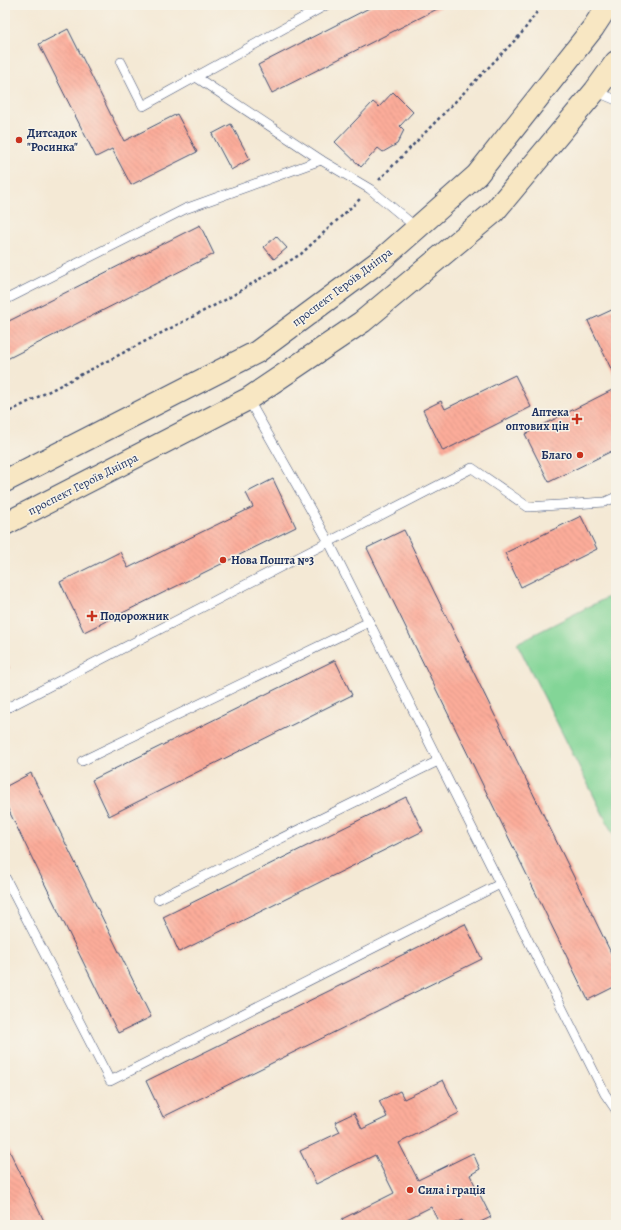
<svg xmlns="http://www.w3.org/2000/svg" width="621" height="1230" font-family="Alegreya,serif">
	<defs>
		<pattern id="building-back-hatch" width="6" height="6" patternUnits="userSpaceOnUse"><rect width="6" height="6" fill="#fcac9a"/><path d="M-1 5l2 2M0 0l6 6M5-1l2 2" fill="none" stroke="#d79487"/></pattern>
	</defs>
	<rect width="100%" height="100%" fill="#f7f3e8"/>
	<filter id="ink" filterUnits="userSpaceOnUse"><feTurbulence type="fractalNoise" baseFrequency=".025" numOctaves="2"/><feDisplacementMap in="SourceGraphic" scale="8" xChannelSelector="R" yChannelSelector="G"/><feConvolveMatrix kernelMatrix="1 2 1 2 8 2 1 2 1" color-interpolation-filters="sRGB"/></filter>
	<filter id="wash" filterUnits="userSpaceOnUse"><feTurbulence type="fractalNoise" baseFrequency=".012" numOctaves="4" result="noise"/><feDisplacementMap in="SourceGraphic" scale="16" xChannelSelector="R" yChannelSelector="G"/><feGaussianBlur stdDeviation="0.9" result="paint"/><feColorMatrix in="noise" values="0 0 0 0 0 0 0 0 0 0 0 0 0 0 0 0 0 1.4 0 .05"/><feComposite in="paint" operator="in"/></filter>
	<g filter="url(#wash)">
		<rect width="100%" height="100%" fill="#f4e9d5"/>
		<polygon fill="#83d597" stroke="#4f827a" points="616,593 616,840 517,643"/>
		<g id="blocks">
			<g fill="url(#building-back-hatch)">
				<polygon points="375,5 445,5 272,93 258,65"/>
				<polygon points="68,29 124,141 177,114 197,152 131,185 112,149 96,157 39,44"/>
				<polygon points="393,92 413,112 400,126 404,130 397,144 383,152 378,148 361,167 335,142 373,102 379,107"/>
				<polygon points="231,124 250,159 231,170 212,134"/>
				<polygon points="200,225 214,254 7,359 5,356 5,323"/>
				<polygon points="276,236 287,248 274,259 264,247"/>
				<polygon points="616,308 616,379 588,321"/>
				<polygon points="515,375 531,407 443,451 423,410 441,401 445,409"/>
				<polygon points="616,388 616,449 549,482 525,434"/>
				<polygon points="273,479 296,527 84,632 60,582 120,552 128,568 253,507 246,493"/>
				<polygon points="581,516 597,549 521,587 505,553"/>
				<polygon points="404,530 616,963 616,986 588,1000 367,548"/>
				<polygon points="5,659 10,668 5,670"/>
				<polygon points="335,660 352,695 109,816 92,780"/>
				<polygon points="31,773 151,1017 118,1033 5,803 5,787"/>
				<polygon points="406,797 423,831 179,952 163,917"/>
				<polygon points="465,924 482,959 163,1117 146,1081"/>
				<polygon points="443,1080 459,1113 399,1143 418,1180 473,1153 480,1169 470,1175 491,1217 474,1225 465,1225 462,1220 451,1225 440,1225 431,1207 407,1219 409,1225 345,1225 342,1219 394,1193 375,1155 316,1184 300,1151 340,1132 335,1122 354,1113 362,1129 387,1117 379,1101 400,1091 404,1099"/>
				<polygon points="5,1142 46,1225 5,1225"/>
			</g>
		</g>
	</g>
	<g filter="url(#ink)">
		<use href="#blocks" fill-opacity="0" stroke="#3c4b70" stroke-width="1"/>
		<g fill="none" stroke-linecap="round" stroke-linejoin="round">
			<defs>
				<g id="lane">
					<polyline points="121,62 143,106 326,5"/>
					<polyline points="196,77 321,160 370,189 417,228"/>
					<polyline points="595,91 616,100"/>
					<polyline points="5,300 185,209 321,160"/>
					<polyline points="248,399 329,542 605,1094 616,1110"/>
					<polyline points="5,709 472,468 528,507 605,502 616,497"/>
					<polyline points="82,761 369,622"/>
					<polyline points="5,877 110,1081 500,884"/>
					<polyline points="158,899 438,761"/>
				</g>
				<g id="secondary">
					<polyline points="5,481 257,352 381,260 477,175 593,28 608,5"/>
					<polyline points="5,524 248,399 362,322 494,212 595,91 616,62"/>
				</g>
			</defs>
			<use href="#lane" stroke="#3c4b70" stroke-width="10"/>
			<use href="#secondary" stroke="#3c4b70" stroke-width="24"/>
			<g stroke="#3c4b70" stroke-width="2.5" stroke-dasharray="3 3" stroke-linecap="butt">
				<polyline points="379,180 521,34 542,5"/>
				<polyline points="5,414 225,300 301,254 360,199"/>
			</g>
			<use href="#lane" stroke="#fff" stroke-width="9"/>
			<use href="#secondary" stroke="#f8e7c3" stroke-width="22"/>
		</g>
	</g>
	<g fill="#c8321e" stroke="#f7f3e8" stroke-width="1.5">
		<circle cx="19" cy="140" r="4"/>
		<path d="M575 413h4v4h4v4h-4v4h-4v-4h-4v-4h4z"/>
		<circle cx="580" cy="455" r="4"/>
		<circle cx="223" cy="560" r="4"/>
		<path d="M90 610h4v4h4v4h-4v4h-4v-4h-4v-4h4z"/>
		<circle cx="410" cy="1190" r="4"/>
	</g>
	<g text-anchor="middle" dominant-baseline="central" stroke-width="3" stroke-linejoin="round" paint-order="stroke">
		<g font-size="12" font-weight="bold" fill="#1b2f5e" stroke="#f7f3e8" text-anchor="start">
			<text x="27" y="133">Дитсадок<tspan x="27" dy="14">"Росинка"</tspan></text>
			<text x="569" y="412" text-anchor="end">Аптека<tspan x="569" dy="14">оптових цін</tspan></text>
			<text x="572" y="455" text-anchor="end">Благо</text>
			<text x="231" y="560">Нова Пошта №3</text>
			<text x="100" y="616">Подорожник</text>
			<text x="418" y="1190">Сила і грація</text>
		</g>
		<g font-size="12" fill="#1b2f5e" stroke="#f7f3e8">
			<text transform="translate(342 287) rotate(-37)">проспект Героїв Дніпра</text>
			<text transform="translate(83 484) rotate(-27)">проспект Героїв Дніпра</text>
		</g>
	</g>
	<rect width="621" height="1230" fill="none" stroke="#f7f3e8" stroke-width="20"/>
</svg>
